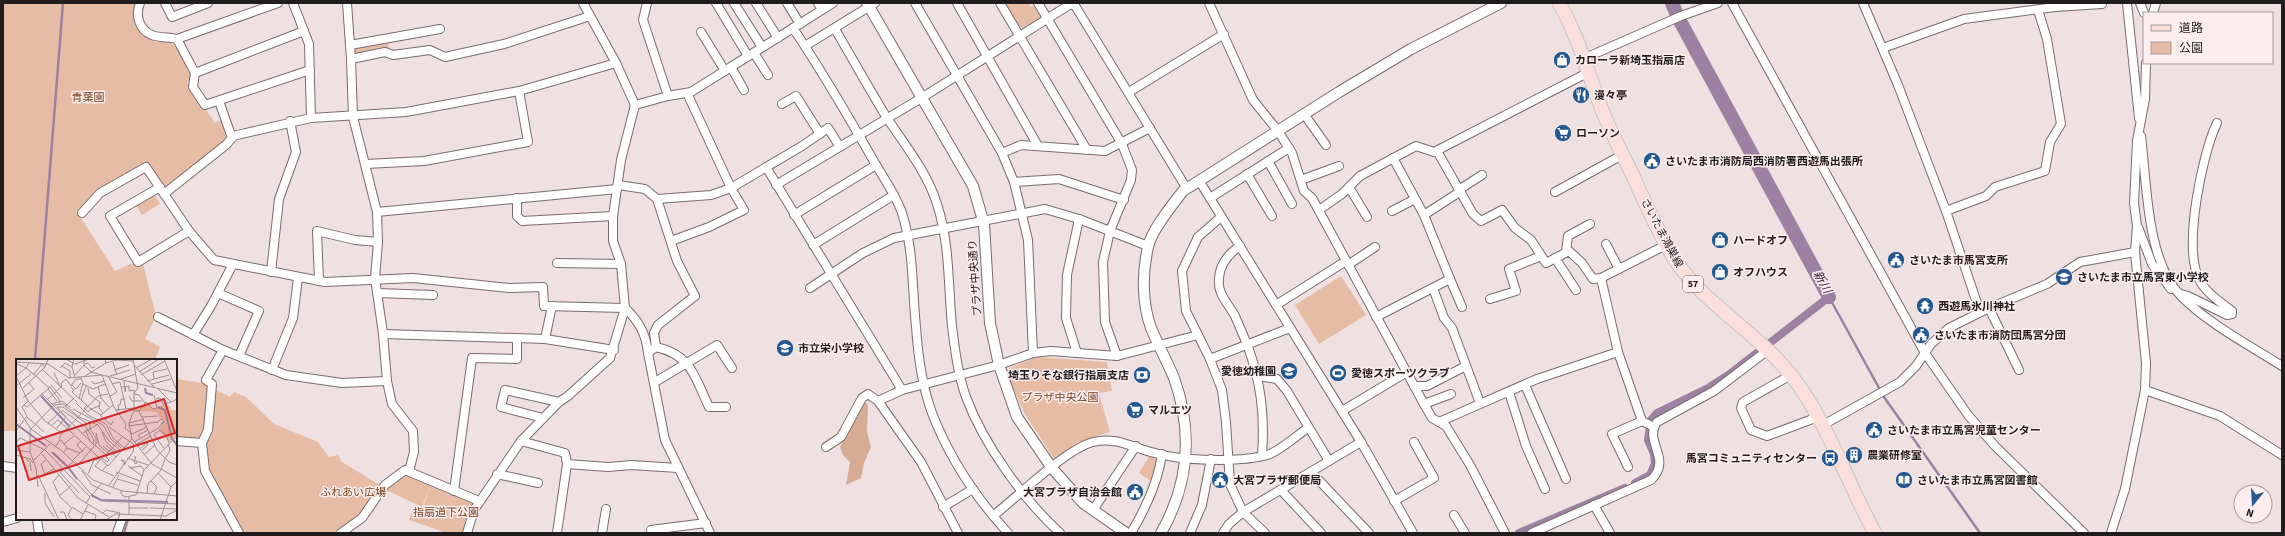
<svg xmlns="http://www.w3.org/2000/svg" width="2285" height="536" font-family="'Source Sans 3','Noto Sans JP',sans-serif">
	<rect width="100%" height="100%" fill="#efe0e2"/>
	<g fill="#e7bca5">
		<polygon points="3,3 136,3 136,27 155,42 170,42 179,50 192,75 191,79 187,82 215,123 223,119 227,138 164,189 146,162 101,188 77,212 115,271 133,263 143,264 156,316 145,339 160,347 155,360 17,360 17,431 3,431"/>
		<polygon points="1003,3 1028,3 1031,7 1034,6 1040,16 1039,19 1020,29"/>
		<polygon points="388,43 389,50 354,54 353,48"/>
		<polygon points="154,194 160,204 142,215 135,204"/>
		<polygon points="1341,276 1366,315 1319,344 1295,305"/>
		<polygon points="1037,357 1107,362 1112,391 1099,393 1110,432 1078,442 1055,460 1025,414 1005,370"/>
		<polygon points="176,379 202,383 230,397 234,392 246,397 274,424 318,442 329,457 338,455 342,462 383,487 360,515 336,533 244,533 208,467 207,444 176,439"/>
		<polygon points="1150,455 1157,461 1151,481 1139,473"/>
		<polygon points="405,474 476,503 466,517 462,533 441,533 441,531 409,520 414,505 423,508 430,486 422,507 386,490"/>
	</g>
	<polygon fill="#d6ac95" points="863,402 868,404 867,432 871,447 864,463 861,478 846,485 850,462 843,455 840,447"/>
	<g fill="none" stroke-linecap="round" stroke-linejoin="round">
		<g stroke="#9d81a2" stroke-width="2.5">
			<polyline points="1829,297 1884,397 1980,533"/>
			<polyline points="35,360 63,3"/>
			<polyline points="124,533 128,519"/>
		</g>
		<g stroke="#9d81a2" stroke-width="8">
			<polyline points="1635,483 1650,475 1655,464 1654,454 1648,440 1651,420 1657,413 1708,388 1731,373 1829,297"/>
			<polyline points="1519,533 1625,488"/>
		</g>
		<g stroke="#9d81a2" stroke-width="14">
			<polyline points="1672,3 1677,15"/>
			<polyline points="1680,21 1829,297"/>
		</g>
		<defs>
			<g id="minor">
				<path d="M140 3C135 15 139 30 152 35 159 38 170 37 177 39L195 73 193 87 205 105 310 70"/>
				<polyline points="165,3 172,17 208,3"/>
				<polyline points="293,3 309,44 311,118"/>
				<polyline points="347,3 351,59 353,117 377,212 378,242 375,278 383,334 387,381 392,404 413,431 414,452 409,471"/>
				<polyline points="647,3 643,20 668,96"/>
				<polyline points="716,3 748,56"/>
				<polyline points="734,3 762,47"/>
				<polyline points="756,3 778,38"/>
				<polyline points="787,3 800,24"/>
				<polyline points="818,3 822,10"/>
				<polyline points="915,3 1002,153 1014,182 1028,240 1033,353"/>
				<polyline points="957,3 1038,146"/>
				<polyline points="1000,3 1087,150"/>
				<polyline points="1038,3 1122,144 1132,170 1131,180 1110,231 1103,262 1105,322 1117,356"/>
				<polyline points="1209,3 1253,100 1278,131 1292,153 1304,191 1312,198 1424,404 1432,418 1446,426 1470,465 1505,533"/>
				<polyline points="1732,3 1925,353 1968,415 1995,446 2084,533"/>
				<polyline points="1863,3 1898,85 1946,211 1980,312"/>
				<polyline points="2127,3 2139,118"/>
				<polyline points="2140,3 2144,13"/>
				<polyline points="2153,13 2156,3"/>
				<path d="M793 28C821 70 847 114 872 158 882 176 895 193 902 213 914 250 912 289 916 327 918 356 922 386 932 413 949 457 977 499 1008 533"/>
				<path d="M835 29C852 58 869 89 887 118 905 145 927 172 937 204 950 244 948 285 952 326 955 350 958 375 966 397 984 445 1023 499 1060 533"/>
				<polyline points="701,32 725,71"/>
				<polyline points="177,39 278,3"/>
				<polyline points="350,45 440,29"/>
				<polyline points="805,46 875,3"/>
				<polyline points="1883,48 1964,19 2055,7 2102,4"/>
				<polyline points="754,53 768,75"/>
				<polyline points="1585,58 1681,16 1718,3"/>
				<polyline points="351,59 385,52 393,55 430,50 445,57 504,44 590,16"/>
				<polyline points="731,67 744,90"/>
				<polyline points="195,73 304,31"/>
				<polyline points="1129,92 1224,34"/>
				<polyline points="687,93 731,188 802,146 828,128 840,147"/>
				<polyline points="219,101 232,138"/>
				<polyline points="782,104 796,96 820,134"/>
				<polyline points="635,105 668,96 691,92 833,3"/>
				<polyline points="1304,114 1326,145"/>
				<path d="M2141 136C2147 183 2146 259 2180 295 2207 323 2249 345 2282 366"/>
				<polyline points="1437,151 1473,214 1481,221 1502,210 1515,228 1531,240 1546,263 1569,251 1582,263 1593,279 1601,278"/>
				<polyline points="1002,153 1021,145 1105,151 1150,128"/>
				<polyline points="1268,161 1292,204"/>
				<polyline points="366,164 424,161 528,142 519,91"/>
				<polyline points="766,167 902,390"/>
				<polyline points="1247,174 1272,216"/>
				<polyline points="1301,180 1339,166"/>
				<polyline points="1014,182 1059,179 1124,200"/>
				<polyline points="1200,182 1361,442 1413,533"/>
				<polyline points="618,185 645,189 657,199 677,261 695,296 658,325 654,333 656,347 648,353 665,440 710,533"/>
				<polyline points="776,185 923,97 1069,5 1074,4 1187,189"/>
				<path d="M160 187 110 216 138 262 189 231 214 260 325 282 413 278 509 288 543 287 544 306 625 308C639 321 646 334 648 353"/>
				<polyline points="1349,187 1367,217"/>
				<polyline points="1460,189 1482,175"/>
				<polyline points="1555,192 1622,155"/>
				<polyline points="164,194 227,144 233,136 311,118 406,112 519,91 616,63"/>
				<polyline points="517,198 517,216 522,221 613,216"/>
				<polyline points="1210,198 1289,148"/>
				<polyline points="657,199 711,195 731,188 744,210 709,227 671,241"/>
				<polyline points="1319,210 1342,194 1360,176 1416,146 1434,152 1589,72"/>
				<polyline points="1392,211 1415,199"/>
				<polyline points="1946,211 1986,196 1995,187 2045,171 2050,142 2061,124 2047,39 2038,10"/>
				<polyline points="377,212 617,189"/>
				<polyline points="82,213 100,193 146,167 189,231"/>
				<polyline points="794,215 876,165"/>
				<polyline points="1424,215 1461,191"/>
				<polyline points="1221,217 1198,237 1182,271 1186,311 1210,359 1222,390 1226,422 1230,484 1243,512 1265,533"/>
				<polyline points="2138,227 2152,264 2171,289"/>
				<polyline points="1606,244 1619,269"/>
				<polyline points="813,245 894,195"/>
				<path d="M1240 246C1228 254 1220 264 1219 278 1217 294 1228 303 1235 316 1239 325 1243 335 1247 344 1261 382 1265 415 1262 455"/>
				<polyline points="1566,252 1568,236 1590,224"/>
				<polyline points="1555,258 1576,290"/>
				<polyline points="557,263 621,264"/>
				<polyline points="1348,265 1375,247"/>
				<polyline points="271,272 279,199 296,152 290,121"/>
				<polyline points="1450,279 1462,307"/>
				<polyline points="319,281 317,231 355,240 378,242"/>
				<polyline points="810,288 863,253 894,238 1045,209 1079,219 1148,246"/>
				<polyline points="1433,288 1444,318 1452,328 1480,403"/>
				<polyline points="218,293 259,311 239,356"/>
				<polyline points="377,293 433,295"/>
				<path d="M2181 294 2188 296 2227 315 2232 314V311C2220 302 2205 292 2199 279 2183 247 2202 154 2217 123"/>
				<polyline points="1490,299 1516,291 1509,269 1541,256"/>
				<polyline points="1276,305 1346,261"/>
				<polyline points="1989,308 2019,370"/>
				<polyline points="158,317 223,350 286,375 342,383 387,381"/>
				<polyline points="1376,317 1450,279 1424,215 1393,158"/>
				<polyline points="383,334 545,339 614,350"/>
				<polyline points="193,335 211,306 233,264"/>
				<polyline points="545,339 552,306"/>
				<path d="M656 347C692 355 695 378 709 407H726"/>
				<polyline points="1077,353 1066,318 1067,275 1079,219"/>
				<polyline points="1210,359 1290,328"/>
				<polyline points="272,370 293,318 298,278"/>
				<polyline points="1791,375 1743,402 1741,408 1751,430 1767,436 1818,417"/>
				<polyline points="1257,376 1277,379 1287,391 1329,461"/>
				<polyline points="655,382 717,345 732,368"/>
				<polyline points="1525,385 1566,479"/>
				<polyline points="1414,386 1427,386 1466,366"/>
				<polyline points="2145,390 2220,416 2282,455"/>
				<polyline points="1509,392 1526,446 1545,489"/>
				<polyline points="878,401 902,390 999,365 1033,353 1051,351 1117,356 1198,335"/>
				<polyline points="1424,404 1451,394"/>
				<polyline points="1342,411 1407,372"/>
				<polyline points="543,418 501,407 505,390 559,402"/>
				<polyline points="1439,422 1537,379 1618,352"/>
				<polyline points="1823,425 1900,382 1916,366 1931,344 1949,328 1989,308 2047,284 2080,262 2135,252"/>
				<polyline points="1654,427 1642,421 1618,352 1601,278 1666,245"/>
				<polyline points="176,441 202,443 205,471 239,533"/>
				<polyline points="521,441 565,453 567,464 608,467 631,465 678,468"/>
				<polyline points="202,443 208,430 212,384 206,380 223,350"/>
				<polyline points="826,447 841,437 862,398 868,394 878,401 921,462 958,533"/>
				<polyline points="3,466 17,468"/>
				<polyline points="1628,467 1612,434 1642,421"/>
				<polyline points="1311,472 1369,533"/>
				<polyline points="497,474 538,483"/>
				<polyline points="1281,490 1321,533"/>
				<polyline points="454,491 472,358 517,359 517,338"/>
				<polyline points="1394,501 1434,478 1414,442"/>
				<polyline points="1594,505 1610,533"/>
				<polyline points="943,507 973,489"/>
				<polyline points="1093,510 1136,446"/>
				<polyline points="1454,515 1465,533"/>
				<path d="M993 516C1017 497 1066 449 1093 442 1116 436 1133 448 1155 453 1182 461 1243 463 1270 454 1282 449 1296 436 1308 428"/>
				<polyline points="37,519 39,533"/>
				<polyline points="3,522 17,518"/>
				<polyline points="651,530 706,523"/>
				<polyline points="117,533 122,519"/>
				<polyline points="341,533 362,518 385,485 405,470 479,501"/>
				<polyline points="467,533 474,510 521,441 559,402 568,396 610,358 625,308 621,264 613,241 613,216 621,160 635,105 616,63 583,3"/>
				<polyline points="557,533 567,464"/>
				<polyline points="602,533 606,509"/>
				<path d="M1131 533C1146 508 1158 483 1162 454"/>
				<polyline points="1190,533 1202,505 1211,459"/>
				<polyline points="1223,533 1229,524 1243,512 1361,442"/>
				<path d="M1532 533 1651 480C1673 459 1643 441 1657 422L1714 391 1768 350"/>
				<polyline points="2111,533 2125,489 2145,390 2146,363 2135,252 2137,226 2134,203 2137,141 2145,99 2146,63"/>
			</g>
			<g id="tertiary">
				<polyline points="867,3 973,186 984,224 990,323 999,365 1017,417 1052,468 1083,503 1126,533"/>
				<path d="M1161 533C1189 484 1193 431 1174 378 1167 361 1158 345 1151 328 1142 303 1142 273 1148 247 1151 231 1172 205 1183 191L1339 92 1411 49 1501 3"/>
			</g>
			<path id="primary" d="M1559 3C1578 36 1586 67 1599 102 1608 127 1621 151 1633 176 1645 203 1657 230 1672 255 1701 303 1755 330 1791 375 1828 422 1846 481 1875 533"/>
		</defs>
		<use href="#minor" stroke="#796c6e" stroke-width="10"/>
		<use href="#tertiary" stroke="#796c6e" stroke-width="12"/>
		<use href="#primary" stroke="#c5c4c4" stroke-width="15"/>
		<use href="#minor" stroke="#fff" stroke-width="8"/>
		<use href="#tertiary" stroke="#fff" stroke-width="10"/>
		<use href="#primary" stroke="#fbdfdb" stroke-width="13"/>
	</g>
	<defs>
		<symbol id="shop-disc" viewBox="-11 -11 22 22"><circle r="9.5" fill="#23578f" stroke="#fcedef"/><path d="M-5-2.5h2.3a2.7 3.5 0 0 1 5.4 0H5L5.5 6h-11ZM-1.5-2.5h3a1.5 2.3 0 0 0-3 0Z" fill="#fff"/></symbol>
		<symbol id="restaurant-disc" viewBox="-11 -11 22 22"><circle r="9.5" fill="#23578f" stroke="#fcedef"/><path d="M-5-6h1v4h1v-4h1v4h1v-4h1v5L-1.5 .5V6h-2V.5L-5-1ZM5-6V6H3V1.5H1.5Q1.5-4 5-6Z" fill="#fff"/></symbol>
		<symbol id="supermarket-disc" viewBox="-11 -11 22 22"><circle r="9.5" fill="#23578f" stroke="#fcedef"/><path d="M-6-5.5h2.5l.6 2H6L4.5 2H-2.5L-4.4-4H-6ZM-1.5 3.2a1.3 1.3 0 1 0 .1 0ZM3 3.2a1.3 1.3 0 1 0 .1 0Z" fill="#fff"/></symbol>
		<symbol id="civic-disc" viewBox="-11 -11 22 22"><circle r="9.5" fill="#23578f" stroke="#fcedef"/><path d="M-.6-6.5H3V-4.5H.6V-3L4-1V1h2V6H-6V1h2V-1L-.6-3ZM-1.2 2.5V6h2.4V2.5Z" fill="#fff"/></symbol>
		<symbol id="school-disc" viewBox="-11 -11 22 22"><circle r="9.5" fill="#23578f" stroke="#fcedef"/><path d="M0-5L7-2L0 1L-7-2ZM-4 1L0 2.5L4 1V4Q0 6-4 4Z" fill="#fff"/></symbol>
		<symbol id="temple-disc" viewBox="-11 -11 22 22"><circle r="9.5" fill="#23578f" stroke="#fcedef"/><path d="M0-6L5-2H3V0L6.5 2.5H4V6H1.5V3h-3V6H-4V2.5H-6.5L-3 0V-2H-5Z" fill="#fff"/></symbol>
		<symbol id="stadium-disc" viewBox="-11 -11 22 22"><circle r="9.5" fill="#23578f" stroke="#fcedef"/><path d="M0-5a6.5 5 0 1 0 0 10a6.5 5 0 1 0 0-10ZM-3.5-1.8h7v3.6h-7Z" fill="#fff"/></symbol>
		<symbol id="bank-disc" viewBox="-11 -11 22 22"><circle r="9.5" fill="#23578f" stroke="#fcedef"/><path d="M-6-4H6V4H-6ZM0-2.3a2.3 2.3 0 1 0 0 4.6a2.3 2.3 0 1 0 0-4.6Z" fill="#fff"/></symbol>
		<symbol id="building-disc" viewBox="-11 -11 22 22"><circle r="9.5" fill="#23578f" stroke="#fcedef"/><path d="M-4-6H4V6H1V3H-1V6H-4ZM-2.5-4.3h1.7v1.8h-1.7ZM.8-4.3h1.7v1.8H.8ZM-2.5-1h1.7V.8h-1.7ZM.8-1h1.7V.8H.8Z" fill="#fff"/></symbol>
		<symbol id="bus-disc" viewBox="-11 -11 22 22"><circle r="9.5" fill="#23578f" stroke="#fcedef"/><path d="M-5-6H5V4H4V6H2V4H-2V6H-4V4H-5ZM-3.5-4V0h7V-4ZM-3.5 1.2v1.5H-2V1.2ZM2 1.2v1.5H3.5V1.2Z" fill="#fff"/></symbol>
		<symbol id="library-disc" viewBox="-11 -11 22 22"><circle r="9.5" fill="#23578f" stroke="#fcedef"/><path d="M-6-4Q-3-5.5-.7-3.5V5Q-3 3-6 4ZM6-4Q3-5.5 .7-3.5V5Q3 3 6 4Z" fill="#fff"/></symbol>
	</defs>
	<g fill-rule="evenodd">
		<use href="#shop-disc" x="1552" y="50" width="20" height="20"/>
		<use href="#restaurant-disc" x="1571" y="85" width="20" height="20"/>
		<use href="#supermarket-disc" x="1553" y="123" width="20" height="20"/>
		<use href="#civic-disc" x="1642" y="151" width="20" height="20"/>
		<use href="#shop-disc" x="1710" y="230" width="20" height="20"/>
		<use href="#civic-disc" x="1886" y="250" width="20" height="20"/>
		<use href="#shop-disc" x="1710" y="262" width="20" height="20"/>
		<use href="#school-disc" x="2054" y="267" width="20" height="20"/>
		<use href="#temple-disc" x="1915" y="296" width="20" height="20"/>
		<use href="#civic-disc" x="1911" y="325" width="20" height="20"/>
		<use href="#school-disc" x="775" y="338" width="20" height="20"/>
		<use href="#school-disc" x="1279" y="361" width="20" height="20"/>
		<use href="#stadium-disc" x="1328" y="363" width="20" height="20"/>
		<use href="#bank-disc" x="1132" y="365" width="20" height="20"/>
		<use href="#supermarket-disc" x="1125" y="400" width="20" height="20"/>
		<use href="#civic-disc" x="1864" y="420" width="20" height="20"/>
		<use href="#building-disc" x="1844" y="445" width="20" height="20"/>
		<use href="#bus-disc" x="1820" y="448" width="20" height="20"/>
		<use href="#civic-disc" x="1210" y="470" width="20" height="20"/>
		<use href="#library-disc" x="1894" y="470" width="20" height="20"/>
		<use href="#civic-disc" x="1125" y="482" width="20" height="20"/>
	</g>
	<g text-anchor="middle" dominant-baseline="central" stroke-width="3" stroke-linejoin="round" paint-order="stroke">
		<rect fill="#fcedef" stroke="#635b5c" stroke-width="1" x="1683" y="276" width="20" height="16" rx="3"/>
		<g font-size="10" font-weight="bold" fill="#211c1d">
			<text x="1693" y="284">57</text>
		</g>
		<g font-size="11" font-weight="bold" fill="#211c1d" stroke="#fcedef" text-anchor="start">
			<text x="1575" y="60">カローラ新埼玉指扇店</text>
			<text x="1594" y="95">漫々亭</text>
			<text x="1576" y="133">ローソン</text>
			<text x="1665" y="161">さいたま市消防局西消防署西遊馬出張所</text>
			<text x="1733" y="240">ハードオフ</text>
			<text x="1909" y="260">さいたま市馬宮支所</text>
			<text x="1733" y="272">オフハウス</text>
			<text x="2077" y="277">さいたま市立馬宮東小学校</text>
			<text x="1938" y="306">西遊馬氷川神社</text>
			<text x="1934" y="335">さいたま市消防団馬宮分団</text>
			<text x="798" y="348">市立栄小学校</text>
			<text x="1276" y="371" text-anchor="end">愛徳幼稚園</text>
			<text x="1351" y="373">愛徳スポーツクラブ</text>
			<text x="1129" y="375" text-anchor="end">埼玉りそな銀行指扇支店</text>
			<text x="1148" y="410">マルエツ</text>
			<text x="1887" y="430">さいたま市立馬宮児童センター</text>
			<text x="1867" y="455">農業研修室</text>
			<text x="1817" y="458" text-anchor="end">馬宮コミュニティセンター</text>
			<text x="1233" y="480">大宮プラザ郵便局</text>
			<text x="1917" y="480">さいたま市立馬宮図書館</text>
			<text x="1122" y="492" text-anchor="end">大宮プラザ自治会館</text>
		</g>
		<g font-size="11" fill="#794320" stroke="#fcedef">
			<text x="88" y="97">青葉園</text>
			<text x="1060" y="397">プラザ中央公園</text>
			<text x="353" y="492">ふれあい広場</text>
			<text x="446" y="512">指扇道下公園</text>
		</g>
		<g font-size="11" fill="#211c1d" stroke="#fcedef">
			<text transform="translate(1662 233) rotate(62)">さいたま鴻巣線</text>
			<text transform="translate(975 278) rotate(-94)">プラザ中央通り</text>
		</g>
		<g font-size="12" font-style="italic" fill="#3d1844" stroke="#fcedef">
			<text transform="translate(1822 282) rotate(61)">新川</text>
		</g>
	</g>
	<g transform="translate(16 359)">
		<rect width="161" height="161" fill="#efe0e2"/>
		<path d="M130 43 137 50 147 46 154 47 155 51H161V77L153 83 142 70 150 62 144 60 141 53 118 52V47L124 51Z" fill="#e7bca5"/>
		<path fill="none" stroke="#9d81a2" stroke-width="2" d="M129 29 130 34 137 36M25 37 54 68M142 48 149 51 156 80 161 86M0 65 30 87M36 93 51 107M52 108 61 120M75 136 85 141 152 143"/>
		<path fill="none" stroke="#9d9293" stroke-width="1" d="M50 0 59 5 73 0M58 0 56 8 59 19M68 0V6L75 13 86 16 98 48 110 65 109 69 116 75M117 0 122 29 118 34V51L113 64 116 80 136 105 161 119M148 0 161 32M0 3 32 5 53 19 86 16 161 34M97 3 101 16M90 4 100 1 117 2M1 5 10 9 13 4M69 5 72 4 76 9 79 8M46 7 54 12V19M119 7 138 28M44 9 49 4 56 8M120 9 136 0M27 11 61 43M98 11 113 6M123 13 143 0M38 14 44 27M18 15 26 5 29 9M59 16 68 6M125 16 149 2M0 17 12 42 29 62 47 75M0 17 10 9 20 17M20 17 33 29 26 35 79 87M69 17 90 4 89 0M92 17 101 33 93 38M94 17 114 11M105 20 120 15M138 20 137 13 151 10M108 21 109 33 110 27M75 22 79 25 88 22M131 22 153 16M67 25 77 30 89 25M96 25 104 23 110 50M136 25 155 20M35 26 46 39M56 26 60 30 65 24M0 27 15 15M33 27 43 40 44 45M55 28 58 31 56 33 75 50 83 47M82 28 85 39 93 48M105 28 113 27V32L118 31V34M7 29 29 8 32 0M72 29 73 35 85 44M32 30 41 42M142 30 155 43 161 40M118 35 123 36 129 44 123 52H118M113 37 116 42H126M7 39 18 30 13 24M63 40 67 23 64 18M140 40 144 39 147 45 155 43M31 41 46 27 45 24 50 20 55 27 60 20H65M65 41 70 27M84 43 83 49 87 54M60 44 72 56 90 65 97 79 108 89M129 44 130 43 137 50 141 49 138 36M35 45 46 42 55 49M8 46 11 48 27 34M71 46 68 49 72 53 75 50 85 56 97 46M0 48 15 70 46 92 77 121 106 132 161 137M41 48H47L70 64M41 48 50 58M49 48 58 39M57 50 87 66 95 80 105 89M46 51 70 68 78 81 77 85M99 51 118 49M103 52 102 46H104L105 40H109M123 52 141 91 153 103 161 106M84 56 95 66 97 62M11 58 28 73M126 58 142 57M32 64 44 53M113 64 128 60M36 66 42 61 92 107 116 80M112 67 142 63 145 60 148 62 145 65M93 68 113 82M41 69 49 59M69 71 75 84M0 72 11 57 6 48 12 42M86 73 90 83 102 94M67 74 82 65M80 74 83 86 93 95 90 98 87 97 79 107 86 112 91 106M116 75 131 68M138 76 144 71 150 76 153 84M138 76 148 89M124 79 122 76 132 71M45 81 51 89 48 93M65 82 61 86 67 93M118 83 141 70 149 62M0 84 4 79 29 91 74 138 70 144M48 85 58 77M121 85 135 77M79 86 90 96 106 78M90 86 100 95M87 87 100 98M39 88 44 81V77L82 37 92 35M51 89 64 94M125 89 131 84 132 86 126 91M0 91 14 93M26 95 62 139 93 158M129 95 139 86M0 96 14 100 17 104M118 98H120L118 103 120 105 121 103M86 99 91 103 93 101 90 98M111 99 132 106M10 100 14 103 15 112M149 100 154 91 152 85M17 102 34 85M56 102 70 88M107 105H110L105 101 109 102M61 107 80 85V79L74 70V63M112 107 126 117M114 109 125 107 128 111M66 112 76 126 95 135M87 112 98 117M44 113 63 134M44 113 57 103M100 113 124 122M142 114 155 128M29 115 25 105 30 101M72 115 78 101 83 100M22 116 43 161M43 116 37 123 43 136M25 117 38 110M61 119 76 136 86 124M101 120 122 126M135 122 141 128 138 135M93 126 117 93 118 86 114 82M22 128 20 109 14 93V71L38 46 47 45 63 58 82 66 93 82 105 92M97 128 103 116M105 132V135L109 138 120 136 128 111 161 77M29 134V144L38 158M131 134 132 125 145 111 149 100M86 142 161 145M55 148 43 137 55 127M113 149H132M134 149 161 150M69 152 80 156 79 160M44 153H48L51 161M87 154 90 151 104 154 102 161M113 155V138M56 161 52 156 56 148 67 155M64 161 72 146M90 161 99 155 150 157 161 151M144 161 155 128 161 122"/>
		<path fill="#d62828" fill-opacity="0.15" stroke="#d62828" stroke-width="2" d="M148 40 159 74 13 121 2 87Z"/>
		<rect width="161" height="161" fill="none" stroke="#211c1d" stroke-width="2"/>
	</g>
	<rect width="2285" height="536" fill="none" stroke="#211c1d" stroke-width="8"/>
	<rect x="2143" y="12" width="130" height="52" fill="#fcedef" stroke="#a4999b"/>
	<rect x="2151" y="25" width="20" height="6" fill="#fbdfdb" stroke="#a4999b"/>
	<text x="2179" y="32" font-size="12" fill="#211c1d">道路</text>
	<rect x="2151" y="42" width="20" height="12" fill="#e7bca5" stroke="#a4999b"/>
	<text x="2179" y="52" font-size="12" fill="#211c1d">公園</text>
	<g transform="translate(2253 504) rotate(198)"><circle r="19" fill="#fcedef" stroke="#a4999b"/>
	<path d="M0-3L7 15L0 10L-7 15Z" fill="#23578f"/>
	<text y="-6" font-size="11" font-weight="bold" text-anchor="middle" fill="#211c1d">N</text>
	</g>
</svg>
